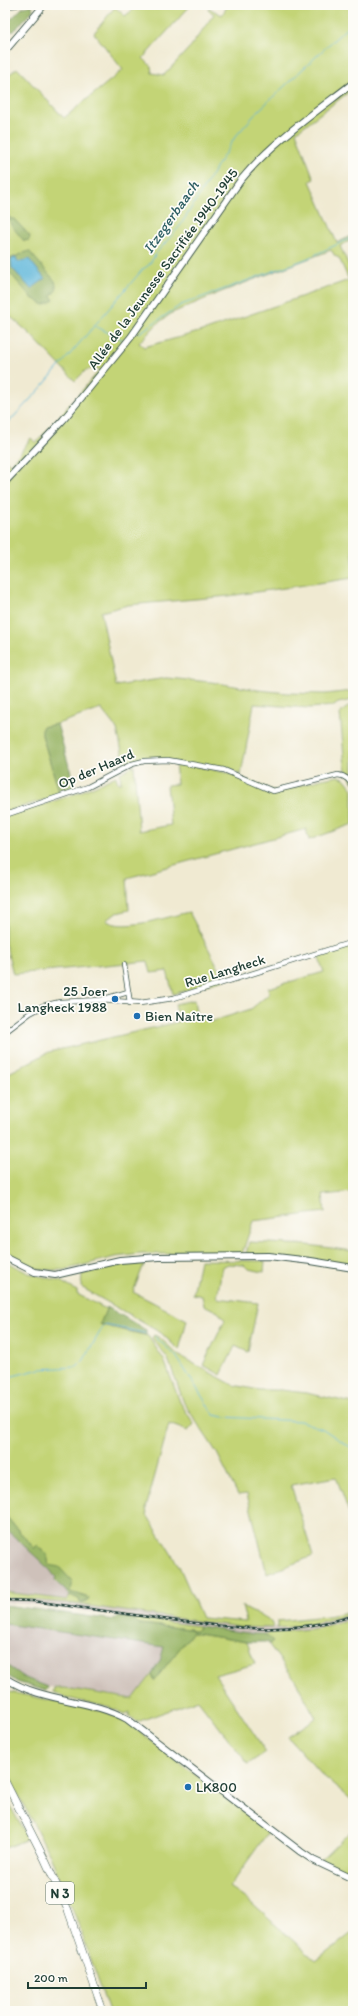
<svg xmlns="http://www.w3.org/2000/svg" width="358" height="2016" font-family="Itim,sans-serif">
	<rect width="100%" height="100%" fill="#fdfcf7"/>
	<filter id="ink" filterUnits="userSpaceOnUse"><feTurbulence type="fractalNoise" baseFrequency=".025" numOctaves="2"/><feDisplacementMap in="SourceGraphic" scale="8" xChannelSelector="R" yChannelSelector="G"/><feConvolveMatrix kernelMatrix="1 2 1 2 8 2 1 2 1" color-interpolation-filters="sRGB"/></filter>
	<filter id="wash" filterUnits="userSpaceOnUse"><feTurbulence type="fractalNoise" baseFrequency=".012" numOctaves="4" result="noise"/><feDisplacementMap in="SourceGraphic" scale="16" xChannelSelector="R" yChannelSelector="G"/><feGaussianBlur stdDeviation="0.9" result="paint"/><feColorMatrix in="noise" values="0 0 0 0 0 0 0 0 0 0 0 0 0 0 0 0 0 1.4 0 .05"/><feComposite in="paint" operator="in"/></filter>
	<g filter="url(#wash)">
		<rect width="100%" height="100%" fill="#f0ead2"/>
		<g fill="#cec1ba">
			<polygon points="5,1528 50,1570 56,1578 54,1581 70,1595 67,1600 5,1592"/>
			<polygon points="5,1598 67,1603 240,1627 264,1628 298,1626 353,1613 353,1618 318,1628 253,1634 56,1607 5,1602"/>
			<polygon points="5,1624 12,1624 164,1647 160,1661 134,1699 65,1688 43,1687 23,1677 5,1664"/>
		</g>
		<g fill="#c3d476" stroke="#718855" fill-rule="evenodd">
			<path d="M130 5H191L143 58 151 66 152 73 164 75 191 46 214 14 208 10 209 8 222 15 228 5H353V89L296 132 314 179 310 181 337 243 353 235V239L340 246 353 274V578L229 596 128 605 101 612 116 686 166 678 211 682 258 690 287 693 325 694 353 691V700L338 703 334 706 309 708 254 704 241 775 223 768 146 759 125 765 117 729 101 709 57 724 43 727 42 735 60 795 5 812V459L11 465 31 438 36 443 100 370 97 368 86 370 75 381 28 332 5 312V123L9 120 5 115V78L17 68 64 118 123 70 94 33 115 7 125 16 134 9ZM331 250 335 256 339 258 349 280 206 330 144 347 139 343 158 323 172 313 221 292Z"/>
			<polygon points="353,705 353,783 345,767 340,713 349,706"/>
			<path d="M175 762 228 773 277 792 322 779 338 776 344 778 353 789V824L309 840 306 829 127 878 129 910 117 913 106 920C121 933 170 916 189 912L225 980 173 994 167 971 151 973 148 961 13 974 6 946H5V816C43 805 80 794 116 776L118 783H121L120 773 134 765 139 831 171 825 167 785 177 784Z"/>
			<polygon points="353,945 353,1192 323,1195 325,1212 253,1221 242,1254 142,1254 115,1257 64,1270 42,1270 27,1266 5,1254 5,1075 49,1052 178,1022 175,1004 194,1000 197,1019 209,1017 210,1022 251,1009 269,994 268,988 324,972 318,956"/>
			<polygon points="249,1242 308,1245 353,1251 353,1266 246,1254"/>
			<polygon points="200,1260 265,1261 264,1272 248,1269 244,1265 228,1264 222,1267 217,1298 258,1303 248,1352 235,1346 221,1375 203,1365 225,1320 218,1312 204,1305 202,1296 193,1294"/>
			<path d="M5 1261 28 1273 60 1281 77 1291V1294L106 1309 101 1325 148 1336 164 1360 180 1402 194 1424 188 1431 169 1424 146 1508 147 1515 179 1566 202 1618 246 1622 242 1605C251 1616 271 1613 273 1628L240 1627 67 1603 5 1598V1592L67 1600 70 1595 79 1599 89 1598 69 1592 49 1565 5 1516Z"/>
			<polygon points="134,1262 145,1262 133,1292 187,1320 179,1350 161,1333 81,1287 82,1274"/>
			<polygon points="154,1335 160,1338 178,1355 233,1385 259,1390 281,1390 306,1393 353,1403 353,1523 336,1477 291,1485 313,1556 267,1574 247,1494 238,1495 217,1453 184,1403 168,1359 152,1338"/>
			<path d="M353 1611V1613C329 1621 302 1627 277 1628V1621L327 1616Z"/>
			<polygon points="120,1616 199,1626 197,1631 193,1631 190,1629 139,1624 135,1620"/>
			<polygon points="353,1618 353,1801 320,1773 288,1737 316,1718 295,1680 267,1642 272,1641 264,1634 318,1628"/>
			<path d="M192 1633 247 1642 255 1664 215 1675 266 1752 248 1764 198 1700 137 1722 129 1716 130 1712 125 1714C103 1702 76 1704 53 1692L54 1688H65L133 1699 152 1674 154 1680Z"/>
			<polygon points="5,1691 103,1711 124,1720 269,1831 229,1887 250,1902 316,1961 353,1932 353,2011 109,2011 75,1915 49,1853 5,1770"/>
			<polygon points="5,1796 28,1839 5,1848"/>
			<polygon points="353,1829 353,1877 321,1860"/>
		</g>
		<g fill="#9ab667" stroke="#5c7a4e">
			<polygon points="32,5 33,10 13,32 5,25 5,15 10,20 23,7"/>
			<polygon points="6,213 11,219 14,219 30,236 29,240 24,241 11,225 9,219 5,219"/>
			<polygon points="29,251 55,281 57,289 51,296 54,300 44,305 32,298 6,269 9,259"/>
			<polygon points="57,724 76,791 60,795 42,735 42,727"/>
			<polygon points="107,1307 146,1330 146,1335 100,1324"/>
			<polygon points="5,1515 34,1548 38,1545 47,1554 49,1565 59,1567 72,1581 70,1592 89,1598 88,1601 80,1603 79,1599 70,1595 54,1580 56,1578 50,1570 5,1528"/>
			<polygon points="5,1605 114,1620 120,1616 135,1620 139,1624 190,1629 193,1631 197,1631 199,1626 253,1634 264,1634 273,1641 270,1644 267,1642 247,1642 192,1633 154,1681 152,1674 160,1661 164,1647 5,1624"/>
			<polygon points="5,1664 23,1677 48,1687 46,1691 17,1682 5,1674"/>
		</g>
		<polygon fill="#5bb5d9" stroke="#3d7986" points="16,257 18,262 29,259 45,279 31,289 12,268 11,260"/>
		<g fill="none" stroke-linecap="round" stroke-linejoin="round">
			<g stroke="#5bb5d9" stroke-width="1">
				<polyline points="95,326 123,340"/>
				<polyline points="139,333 181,305 306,259 353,237"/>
				<polyline points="5,426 41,388 143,269 149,265 157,252 180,226 235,137 258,111 353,22"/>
				<polyline points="155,1337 176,1356 214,1415 224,1417 300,1421 323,1429 353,1449"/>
				<polyline points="5,1378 40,1369 77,1367 83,1361 104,1325 145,1333"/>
			</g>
		</g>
	</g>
	<g filter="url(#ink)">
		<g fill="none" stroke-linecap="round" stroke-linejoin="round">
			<defs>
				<g id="minor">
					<polyline points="5,6 16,5"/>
					<path d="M5 815 88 787 132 764 144 761 168 760 224 770 273 791 338 775C346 776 349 780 353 786"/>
					<polyline points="124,965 130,1003"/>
					<polyline points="101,1000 128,992"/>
					<polyline points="5,1032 30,1013 43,1006 60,1002 100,1000 140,1003 174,998 353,942"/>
				</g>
				<g id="secondary">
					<polyline points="5,51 44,5"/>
					<path d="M5 482 63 420 131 337 240 181C272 142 313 114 353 83"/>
					<polyline points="5,1257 35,1272 55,1275 120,1260 159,1257 268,1256 311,1261 353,1268"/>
					<path d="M5 1678C44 1703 89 1698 127 1719L301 1852 313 1860 353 1879"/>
				</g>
				<polyline id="primary" points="5,1781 45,1860 68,1910 103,2011"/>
			</defs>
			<use href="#minor" stroke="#3e574c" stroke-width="6"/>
			<use href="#secondary" stroke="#3e574c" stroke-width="8"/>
			<use href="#primary" stroke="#3e574c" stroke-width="8"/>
			<use href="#minor" stroke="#fff" stroke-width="4.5"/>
			<use href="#secondary" stroke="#fff" stroke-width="6"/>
			<use href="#primary" stroke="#fff" stroke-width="7"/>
			<defs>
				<path id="rail" d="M5 1600 33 1601C76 1607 120 1613 163 1619 230 1628 287 1636 353 1616"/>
			</defs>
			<use href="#rail" stroke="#1f3d34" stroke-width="2.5"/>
			<use href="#rail" stroke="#fdfcf7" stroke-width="1" stroke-dasharray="3" stroke-linecap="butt"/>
		</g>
	</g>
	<g fill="#1f6fb2" stroke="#fdfcf7" stroke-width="1.5">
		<circle cx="115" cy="999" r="4"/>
		<circle cx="137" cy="1016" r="4"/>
		<circle cx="188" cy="1787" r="4"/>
	</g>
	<g text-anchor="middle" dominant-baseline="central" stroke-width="3.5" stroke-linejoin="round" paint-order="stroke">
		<rect fill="#fdfcf7" stroke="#62766e" stroke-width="1" x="46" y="1882" width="28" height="22" rx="3"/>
		<g font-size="13" font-weight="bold" fill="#1f3d34">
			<text x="60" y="1893">N 3</text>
		</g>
		<g font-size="14" fill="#1f3d34" stroke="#fdfcf7">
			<text transform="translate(163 269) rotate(-54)">Allée de la Jeunesse Sacrifiée 1940-1945</text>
			<text transform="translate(96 769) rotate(-23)">Op der Haard</text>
			<text transform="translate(225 971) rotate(-17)">Rue Langheck</text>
		</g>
		<g font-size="14" fill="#1f3d34" stroke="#fdfcf7" text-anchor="start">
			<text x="107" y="991" text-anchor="end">25 Joer<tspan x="107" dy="16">Langheck 1988</tspan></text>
			<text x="145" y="1016">Bien Naître</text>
			<text x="196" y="1787">LK800</text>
		</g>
		<g font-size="15" font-style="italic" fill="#316166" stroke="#fdfcf7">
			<text transform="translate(171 217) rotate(-55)">Itzegerbaach</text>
		</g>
	</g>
	<rect width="358" height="2016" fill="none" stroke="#fdfcf7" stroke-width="20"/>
	<path d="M28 1982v6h118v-6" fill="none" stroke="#1f3d34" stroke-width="2"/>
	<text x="34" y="1982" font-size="12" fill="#1f3d34" stroke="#fdfcf7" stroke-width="3" paint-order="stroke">200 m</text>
</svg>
